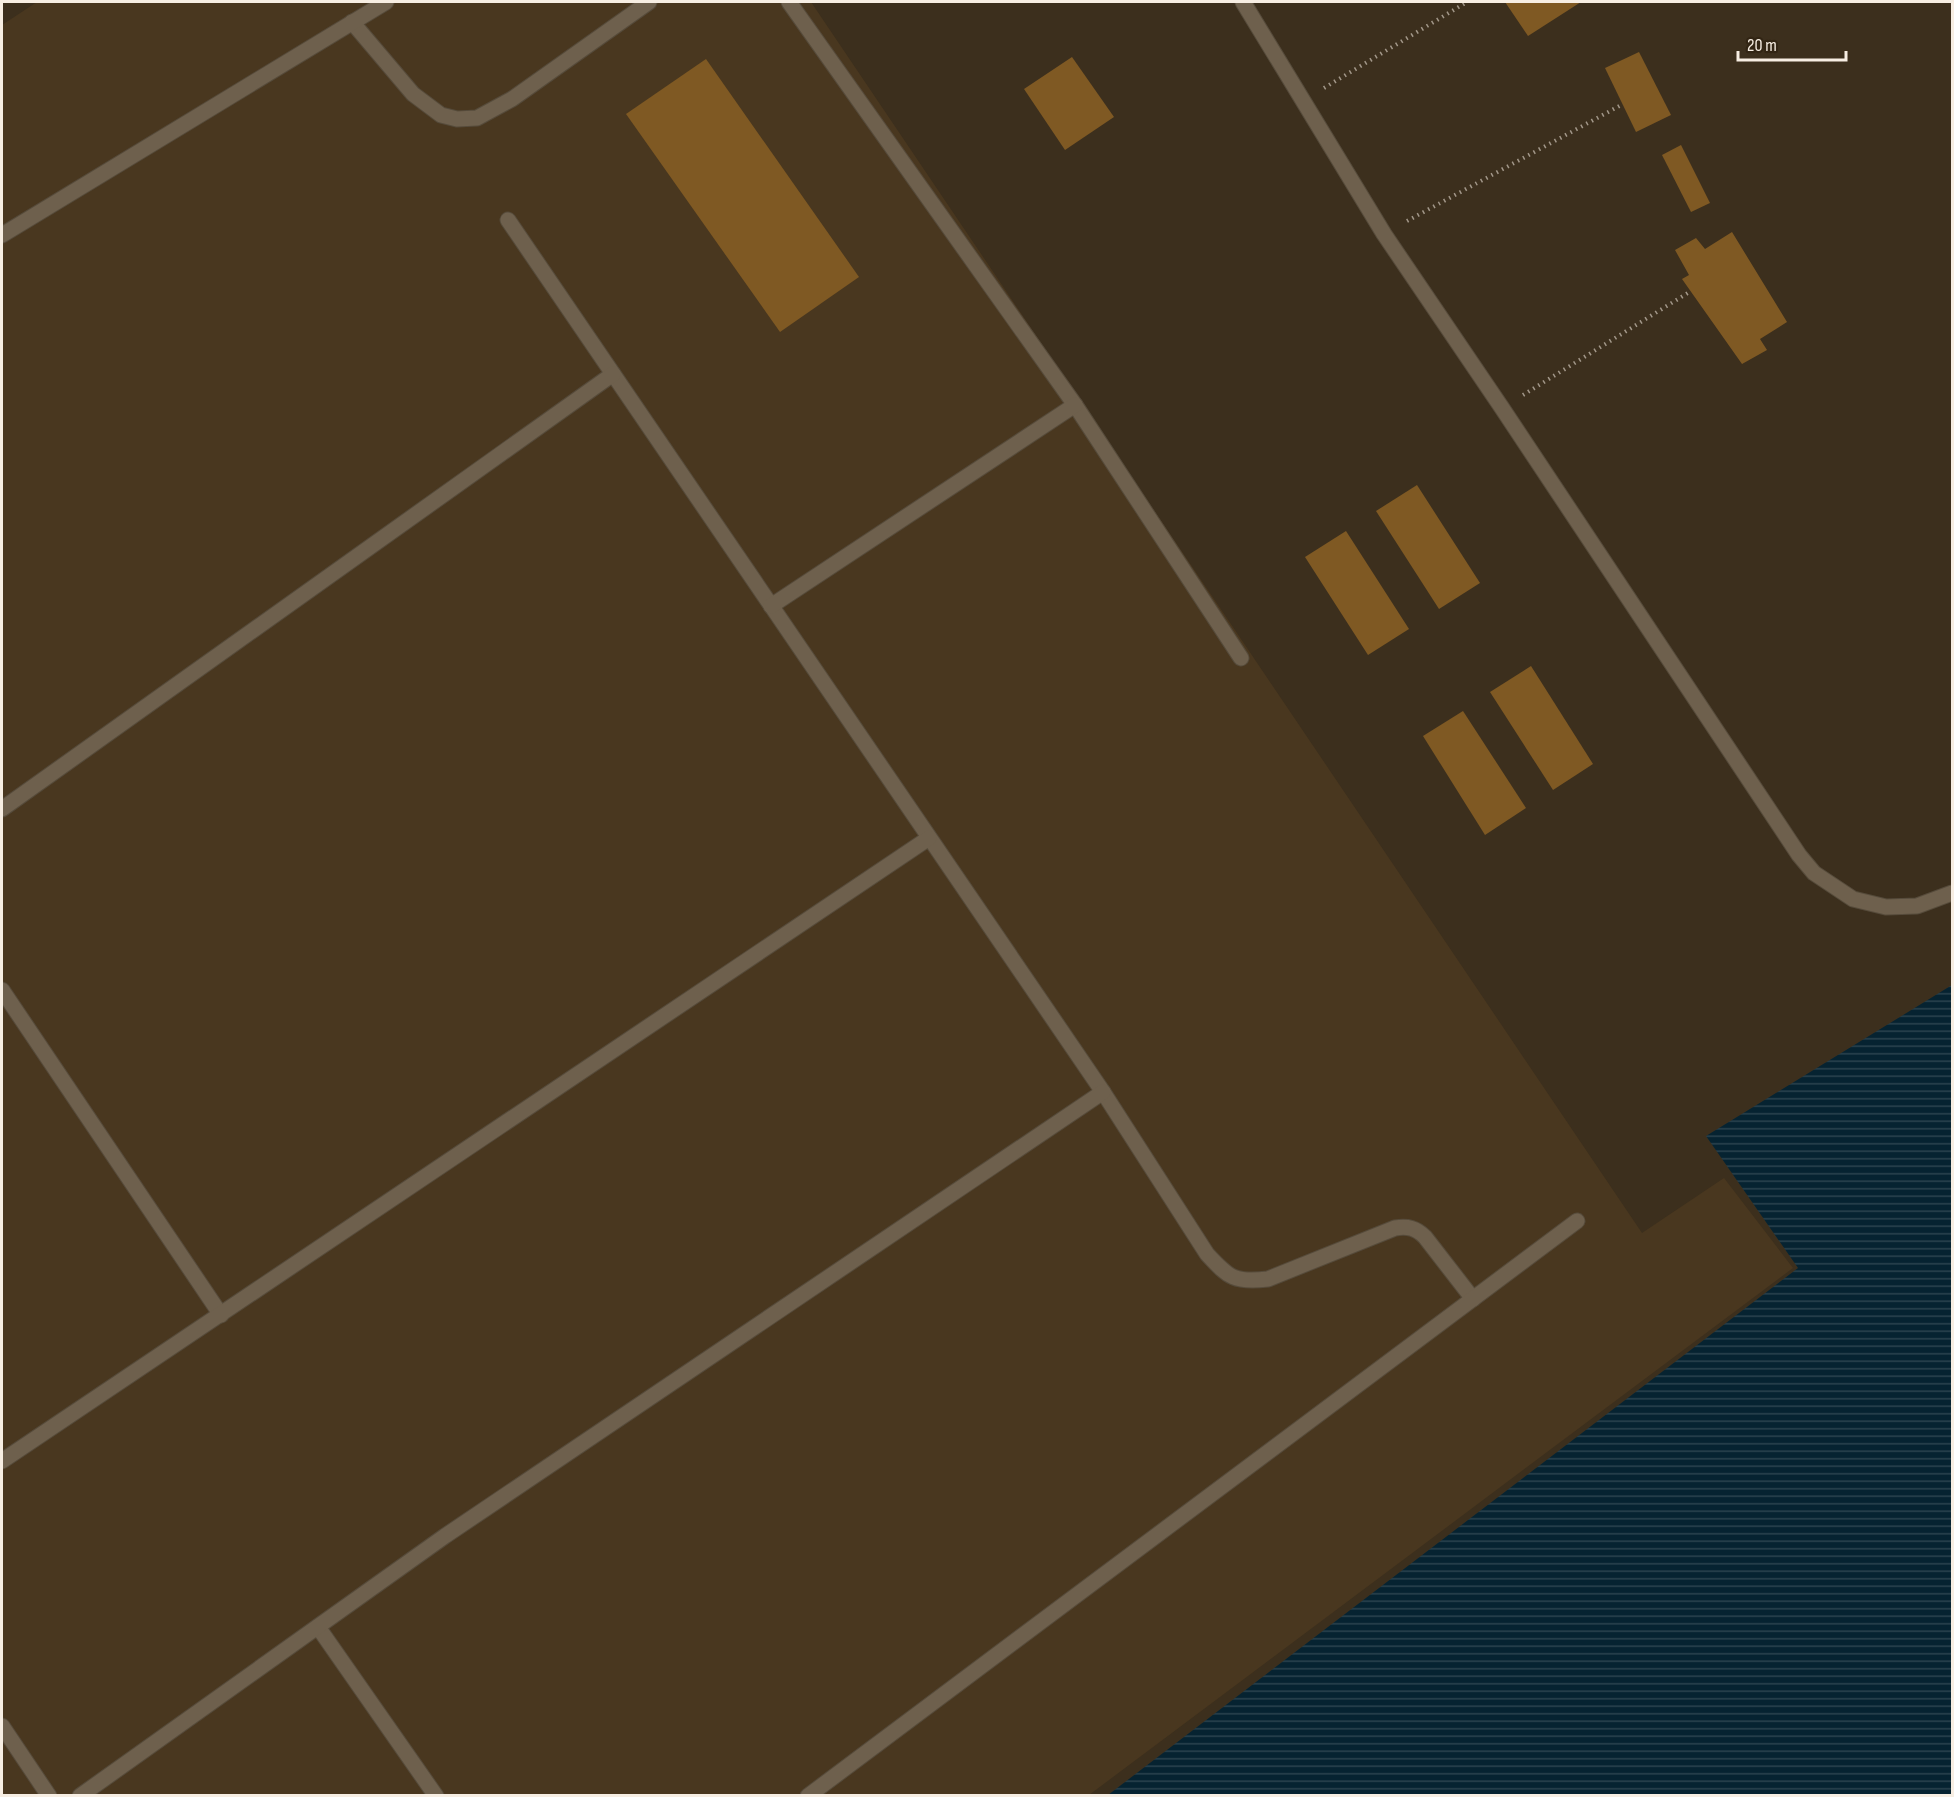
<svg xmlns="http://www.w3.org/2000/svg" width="1954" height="1797" font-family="'Sofia Sans Condensed',sans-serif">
	<defs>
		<pattern id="water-rules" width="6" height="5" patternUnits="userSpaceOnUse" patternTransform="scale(1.5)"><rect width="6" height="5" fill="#062331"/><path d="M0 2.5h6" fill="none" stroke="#2b434f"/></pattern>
	</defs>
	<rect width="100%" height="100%" fill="#3c2f1d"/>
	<polygon fill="#49371f" points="37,2 811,2 1642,1233 1724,1178 1793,1268 1089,1795 2,1796 2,25"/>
	<polygon fill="url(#water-rules)" points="1952,985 1952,1795 1108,1795 1798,1268 1706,1136"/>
	<g fill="#7f5923">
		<polygon points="1505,2 1581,2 1528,36"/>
		<polygon points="1639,52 1671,115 1636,132 1605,68"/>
		<polygon points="1072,57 1114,117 1065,150 1024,89"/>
		<polygon points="706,59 859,277 780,332 626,114"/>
		<polygon points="1681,145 1710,203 1691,212 1662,155"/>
		<polygon points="1732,232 1787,322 1760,339 1767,350 1742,364 1682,279 1689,275 1675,250 1696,238 1705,249"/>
		<polygon points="1417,485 1480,583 1439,609 1376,511"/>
		<polygon points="1346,531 1409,629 1368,655 1305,557"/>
		<polygon points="1531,666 1593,764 1553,790 1490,692"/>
		<polygon points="1463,711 1526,808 1485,835 1423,736"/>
	</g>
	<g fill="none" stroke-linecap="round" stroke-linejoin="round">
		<defs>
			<g id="lane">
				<polyline points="789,2 1075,405 1241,658"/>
				<polyline points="1243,2 1384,234 1502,408 1799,855 1814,873 1853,899 1886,907 1917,906 1952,893"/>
				<polyline points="352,22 413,94 441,115 457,119 477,118 512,99 649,2"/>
				<path d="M508 220 1103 1092 1207 1254C1229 1278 1235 1283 1268 1279L1395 1228C1408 1226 1416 1228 1425 1237L1473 1299"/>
				<polyline points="2,235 386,2"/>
				<polyline points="771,606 1075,405"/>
				<polyline points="2,809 613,374"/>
				<polyline points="2,990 221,1315"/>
				<polyline points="2,1461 929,838"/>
				<polyline points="318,1627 436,1796"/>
				<polyline points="2,1726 49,1796"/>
				<polyline points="80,1796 445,1536 1103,1092"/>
				<polyline points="808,1796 1577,1221"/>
			</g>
		</defs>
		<use href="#lane" stroke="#564b3b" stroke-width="17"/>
		<g stroke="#a29789" stroke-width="4" stroke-dasharray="1.5 4.5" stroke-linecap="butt">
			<polyline points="1324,88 1467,2"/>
			<polyline points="1407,221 1623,104"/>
			<polyline points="1523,395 1691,291"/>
		</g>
		<use href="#lane" stroke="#6e604d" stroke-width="15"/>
	</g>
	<rect width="1954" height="1797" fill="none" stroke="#f7eee3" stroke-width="6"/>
	<path d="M1738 51v9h108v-9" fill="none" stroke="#f7eee3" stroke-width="3"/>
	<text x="1747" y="51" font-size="18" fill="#f7eee3" stroke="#322514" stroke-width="4.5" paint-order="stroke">20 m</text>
</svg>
